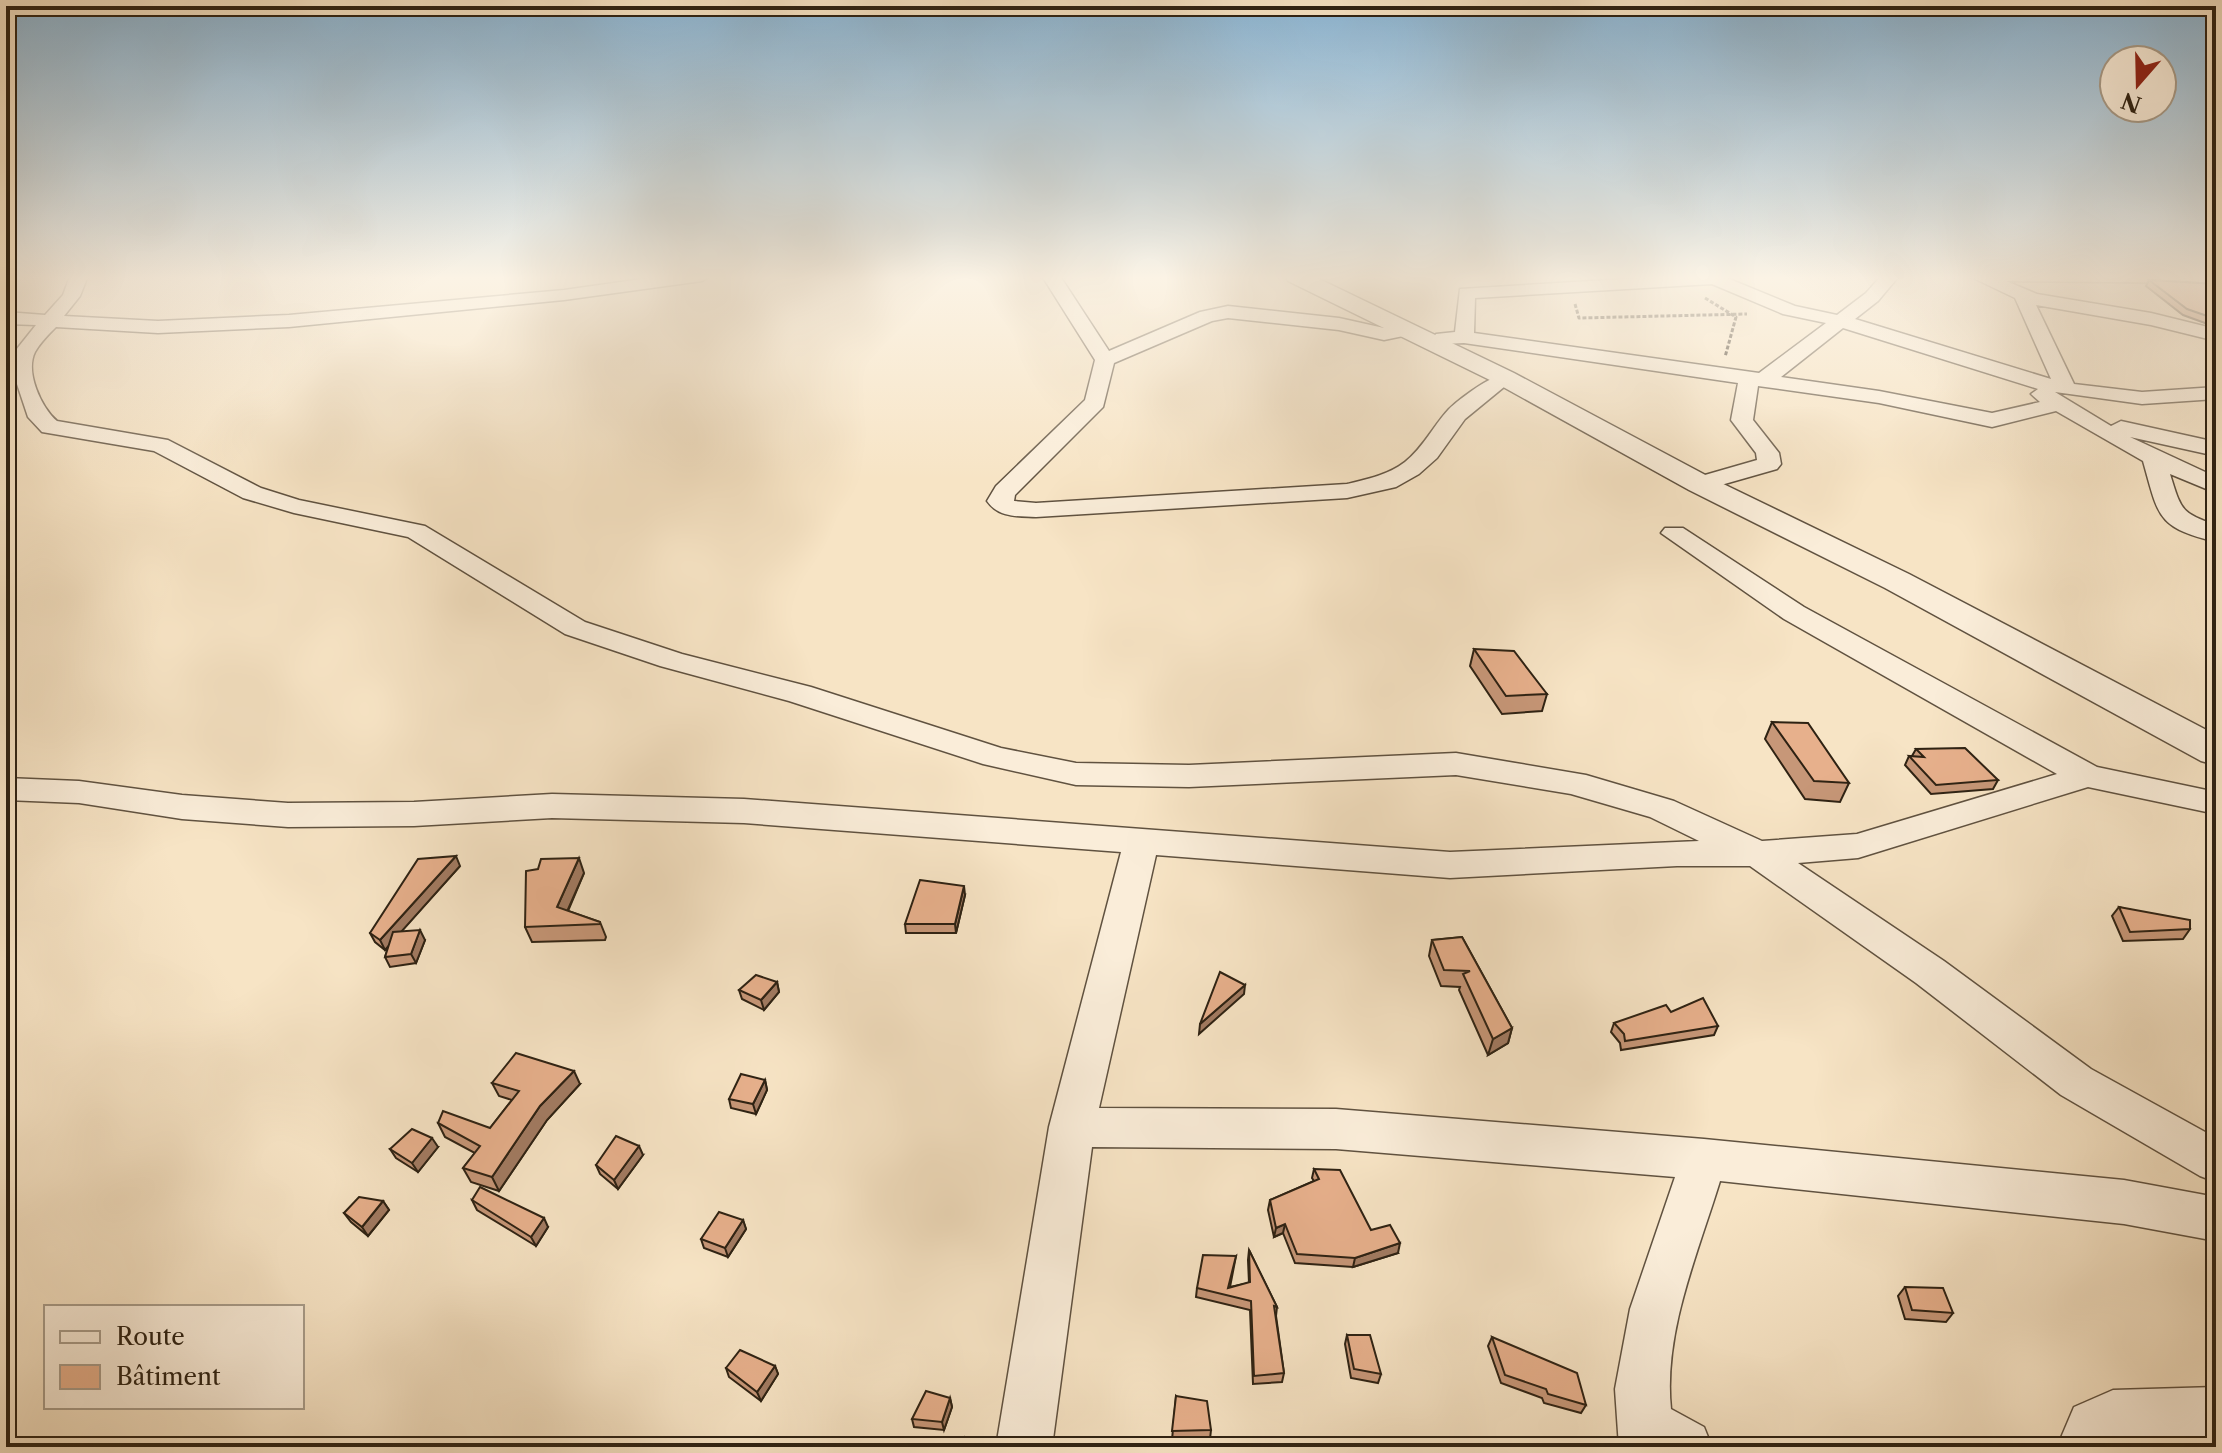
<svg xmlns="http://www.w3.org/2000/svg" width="2222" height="1453" font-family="'Libre Caslon Text',serif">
	<rect width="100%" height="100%" fill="#f7e4c5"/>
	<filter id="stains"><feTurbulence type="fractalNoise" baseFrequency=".0025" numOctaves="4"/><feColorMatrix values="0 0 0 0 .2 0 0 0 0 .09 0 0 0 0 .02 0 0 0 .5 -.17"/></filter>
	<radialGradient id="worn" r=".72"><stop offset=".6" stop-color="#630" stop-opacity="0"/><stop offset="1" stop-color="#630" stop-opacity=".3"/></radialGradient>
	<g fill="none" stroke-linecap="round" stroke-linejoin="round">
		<defs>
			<g id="minor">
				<path d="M70 276H88L80 296 64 316 158 321 289 315 564 290 663 276H711L702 281 564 300 289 327 158 333 56 327C49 334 40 343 35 352 25 372 41 407 57 421L168 440 261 488 299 500 425 526 585 622 682 654 811 687 1001 748 1076 763 1189 765 1456 753 1586 775 1674 801 1762 841 1857 834 2057 774 1784 619 1661 533 1665 528H1683L1804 607 2097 767 2216 792V814L2088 787 1858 858 1798 863 1944 961 2091 1069 2216 1138V1182L2200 1176 2061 1095 1916 983 1750 866H1677L1450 878 1156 855 1099 1108 1336 1109 1704 1139 2124 1180 2216 1197V1241L2124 1224 1720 1181C1698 1253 1663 1333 1671 1409L1704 1427 1712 1447H1619L1615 1389 1630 1309 1675 1177 1336 1149 1092 1147 1052 1447H996L1049 1127 1121 852 744 823 552 818 414 826 288 827 182 819 79 803 6 800V778L79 781 182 795 288 803 414 802 552 794 744 799 1450 852 1699 841 1650 817 1571 794 1456 775 1189 787 1076 785 983 764 789 701 660 666 565 634 408 537 294 513 243 498 154 451 42 432 28 417 11 366 16 350 36 325 6 324V312L45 315 63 295Z"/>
				<path d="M1042 276H1060L1109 351 1200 312 1228 306 1339 318 1384 328 1406 324 1416 330 1413 334 1384 340 1339 330 1228 318 1212 321 1114 363 1103 407 1015 495 1014 501 1036 503 1347 484C1368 479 1388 475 1405 462 1424 447 1433 426 1449 409 1461 398 1497 370 1512 374L1515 378 1465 419 1437 458 1419 474 1396 487 1347 498 1036 517C1017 516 999 518 987 501L996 486 1085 400 1095 360Z"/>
				<path d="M1673 276H1722L1795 306 1837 315 1866 293 1881 276H1899L1878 301 1855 319 2051 379 2015 298 1969 276H2216V283L2006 281 2037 294 2151 313 2216 329V341L2151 325 2036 305 2074 384 2142 392 2216 387V399L2142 404 2055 392 2111 426 2121 421 2216 442V456L2130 437 2216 477V493L2170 474C2181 509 2180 513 2216 525V542C2156 527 2159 517 2143 461L2056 411 1992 427 1879 403 1758 386 1753 420 1779 453 1781 464 1777 469 1700 491 1691 489 1688 484 1691 479 1757 460 1756 453 1731 420 1738 383 1464 343 1443 344 1433 338 1436 334 1455 332 1460 289ZM1712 284 1783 314 1826 323 1759 373 1474 333 1475 298ZM1843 328 2038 389 2031 394 2040 402 1992 413 1879 391 1781 377Z"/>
				<polygon points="2216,1387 2216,1441 2057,1447 2074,1407 2113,1390"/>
			</g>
			<polygon id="tertiary" points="1285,276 1313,276 1514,373 1711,478 1909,574 2216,735 2216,765 2201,761 1885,588 1689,490 1496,383 1288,281"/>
		</defs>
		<use href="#minor" stroke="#605240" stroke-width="3"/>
		<use href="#tertiary" stroke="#605240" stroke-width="3"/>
		<g stroke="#2e2213" stroke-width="3" stroke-dasharray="4 2" stroke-linecap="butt">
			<polyline points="1705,298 1736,317 1725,357"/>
			<polyline points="1575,304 1579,318 1747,314"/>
		</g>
		<use href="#minor" fill="#faedd9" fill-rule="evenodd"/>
		<use href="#tertiary" fill="#faedd9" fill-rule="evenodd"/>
	</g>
	<g fill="#c79778" stroke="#2e2213" stroke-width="2">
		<polygon points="2149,280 2216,284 2216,327 2183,315 2146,286"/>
		<polygon points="1474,649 1547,694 1542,711 1502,714 1470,666"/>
		<polygon points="1772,722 1849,783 1840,802 1805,799 1765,739"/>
		<polygon points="1916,749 1998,780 1993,789 1931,794 1905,765 1909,756 1912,756"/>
		<polygon points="460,866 401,931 425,940 416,963 390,967 385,957 389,945 385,950 375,942 370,933"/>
		<polygon points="584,873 568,911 600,922 606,937 605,940 532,942 525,927"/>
		<polygon points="965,895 956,933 906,933 905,924"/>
		<polygon points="2119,907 2190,929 2183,939 2123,941 2112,916"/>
		<polygon points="1462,937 1512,1028 1508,1043 1488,1055 1459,990 1460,987 1441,986 1429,956 1432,940"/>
		<polygon points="777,982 779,992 764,1010 742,999 739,990"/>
		<polygon points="1671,1012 1718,1026 1714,1035 1621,1050 1620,1043 1611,1032 1614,1023"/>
		<polygon points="765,1080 767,1090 756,1114 731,1108 729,1099"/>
		<polygon points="492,1083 580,1084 547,1120 499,1191 471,1182 463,1168 475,1153 445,1137 438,1123 490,1128 512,1100 499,1096"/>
		<polygon points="438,1147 418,1172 396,1158 390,1149"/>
		<polygon points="643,1155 618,1189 600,1174 596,1165"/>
		<polygon points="1314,1169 1371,1230 1398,1253 1353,1267 1295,1263 1283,1233 1274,1237 1268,1210 1270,1200 1314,1181 1312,1178"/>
		<polygon points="472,1200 548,1227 536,1246 477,1210"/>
		<polygon points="383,1201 389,1210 368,1236 351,1222 344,1213"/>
		<polygon points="743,1220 746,1229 728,1257 704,1248 701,1239"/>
		<polygon points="1249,1250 1277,1307 1276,1316 1284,1373 1282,1382 1253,1384 1250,1310 1196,1297 1197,1288 1236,1256 1230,1287 1249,1283 1248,1260"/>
		<polygon points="1905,1287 1953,1313 1946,1322 1905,1319 1898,1296"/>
		<polygon points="1347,1335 1381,1374 1378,1383 1351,1378 1345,1344"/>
		<polygon points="1492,1337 1586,1405 1581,1413 1544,1403 1542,1398 1501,1383 1488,1346"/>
		<polygon points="775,1366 778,1374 761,1401 729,1377 726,1368"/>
		<polygon points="1176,1396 1211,1430 1210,1439 1172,1440"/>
		<polygon points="950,1398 952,1407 944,1430 914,1427 912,1419"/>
		<polygon points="1795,1438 1821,1447 1789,1447"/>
		<polygon points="1962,1439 1993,1447 1954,1447"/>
	</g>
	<g fill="#a27b62" stroke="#2e2213" stroke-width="2">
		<polygon points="456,856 460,866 385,950 380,940"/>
		<polygon points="579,858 584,873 562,923 557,907"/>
		<polygon points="964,886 965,895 956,933 955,924"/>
		<polygon points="420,930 425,940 416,963 411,954"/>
		<polygon points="777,982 779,992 764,1010 761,1000"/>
		<polygon points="1245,985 1244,994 1199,1034 1200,1024"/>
		<polygon points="1512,1028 1508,1043 1488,1055 1493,1039"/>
		<polygon points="574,1071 580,1084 547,1120 499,1191 492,1177 540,1106"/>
		<polygon points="765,1080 767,1090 756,1114 753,1104"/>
		<polygon points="432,1138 438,1147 418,1172 412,1163"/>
		<polygon points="639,1146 643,1155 618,1189 614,1180"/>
		<polygon points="383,1201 389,1210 368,1236 362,1227"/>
		<polygon points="544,1218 548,1227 536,1246 531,1237"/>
		<polygon points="743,1220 746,1229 728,1257 725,1248"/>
		<polygon points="1285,1224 1283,1233 1274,1237 1276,1228"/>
		<polygon points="1400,1243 1398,1253 1353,1267 1355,1258"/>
		<polygon points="775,1366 778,1374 761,1401 757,1392"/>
		<polygon points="950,1398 952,1407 944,1430 942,1422"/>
	</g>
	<g fill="#e7b08c" stroke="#2e2213" stroke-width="2">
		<polygon points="2149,280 2216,284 2216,319 2187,309"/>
		<polygon points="1474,649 1514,651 1547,694 1506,696"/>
		<polygon points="1772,722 1808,723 1849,783 1814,781"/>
		<polygon points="1965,748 1998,780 1936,785 1909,756 1924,757 1916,749"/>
		<polygon points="456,856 380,940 370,933 418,859"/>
		<polygon points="579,858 557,907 600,922 600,924 525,927 526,871 538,869 541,859"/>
		<polygon points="920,880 964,886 955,924 905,924"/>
		<polygon points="2119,907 2190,920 2190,929 2130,932"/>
		<polygon points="420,930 411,954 385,957 393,932"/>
		<polygon points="1462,937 1512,1028 1493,1039 1463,974 1470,971 1444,970 1432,940"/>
		<polygon points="1220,972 1245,985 1200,1024"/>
		<polygon points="756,975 777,982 761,1000 739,990"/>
		<polygon points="1703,998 1718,1026 1625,1041 1624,1034 1614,1023 1666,1005 1671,1012"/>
		<polygon points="516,1053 574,1071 540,1106 492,1177 463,1168 480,1146 438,1123 443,1111 490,1128 519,1091 492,1083"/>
		<polygon points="741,1074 765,1080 753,1104 729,1099"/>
		<polygon points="412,1129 432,1138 412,1163 390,1149"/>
		<polygon points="616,1136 639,1146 614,1180 596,1165"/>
		<polygon points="1314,1169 1340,1170 1371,1230 1390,1225 1400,1243 1355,1258 1297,1254 1285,1224 1276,1228 1270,1200 1319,1179"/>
		<polygon points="480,1187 544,1218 531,1237 472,1200"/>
		<polygon points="359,1197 383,1201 362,1227 344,1213"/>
		<polygon points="719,1212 743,1220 725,1248 701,1239"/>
		<polygon points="1249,1250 1277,1307 1274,1306 1284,1373 1254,1376 1251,1301 1197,1288 1203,1255 1236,1256 1228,1288 1250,1282"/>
		<polygon points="1905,1287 1943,1288 1953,1313 1912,1310"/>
		<polygon points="1347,1335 1370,1335 1381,1374 1354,1369"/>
		<polygon points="1492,1337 1577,1373 1586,1405 1548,1394 1546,1389 1505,1375"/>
		<polygon points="740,1350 775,1366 757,1392 726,1368"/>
		<polygon points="926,1391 950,1398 942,1422 912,1419"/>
		<polygon points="1176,1396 1207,1401 1211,1430 1172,1431"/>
		<polygon points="965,1437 1000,1443 999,1447 963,1447"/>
		<polygon points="1795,1438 1819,1440 1821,1447 1797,1447"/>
		<polygon points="1962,1439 1987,1439 1993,1447 1967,1447"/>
	</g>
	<linearGradient id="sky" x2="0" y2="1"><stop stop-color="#8bb7d7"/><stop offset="0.58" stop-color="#fbf3e5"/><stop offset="1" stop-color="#fbf3e5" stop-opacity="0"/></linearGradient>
	<rect width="2222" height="479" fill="url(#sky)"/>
	<rect width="2222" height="1453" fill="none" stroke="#f7e4c5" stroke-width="32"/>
	<rect x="8" y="8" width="2206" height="1437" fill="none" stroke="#2e2213" stroke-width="4"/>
	<rect x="16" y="16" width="2190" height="1421" fill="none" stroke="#2e2213" stroke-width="2"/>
	<rect x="44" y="1305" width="260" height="104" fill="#faedd9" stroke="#a89c8a" stroke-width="2"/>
	<rect x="60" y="1331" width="40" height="12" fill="#faedd9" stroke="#a89c8a" stroke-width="2"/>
	<text x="116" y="1345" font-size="24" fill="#2e2213">Route</text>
	<rect x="60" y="1365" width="40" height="24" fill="#e7b08c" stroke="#a89c8a" stroke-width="2"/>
	<text x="116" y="1385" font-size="24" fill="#2e2213">Bâtiment</text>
	<g transform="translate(2138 84) rotate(200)"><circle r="38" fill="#faedd9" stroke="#a89c8a" stroke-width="2"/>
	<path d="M0-6L14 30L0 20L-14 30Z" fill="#8f2418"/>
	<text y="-12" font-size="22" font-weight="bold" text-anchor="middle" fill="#2e2213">N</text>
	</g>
	<rect width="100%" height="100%" filter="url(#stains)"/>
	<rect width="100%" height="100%" fill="url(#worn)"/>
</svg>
